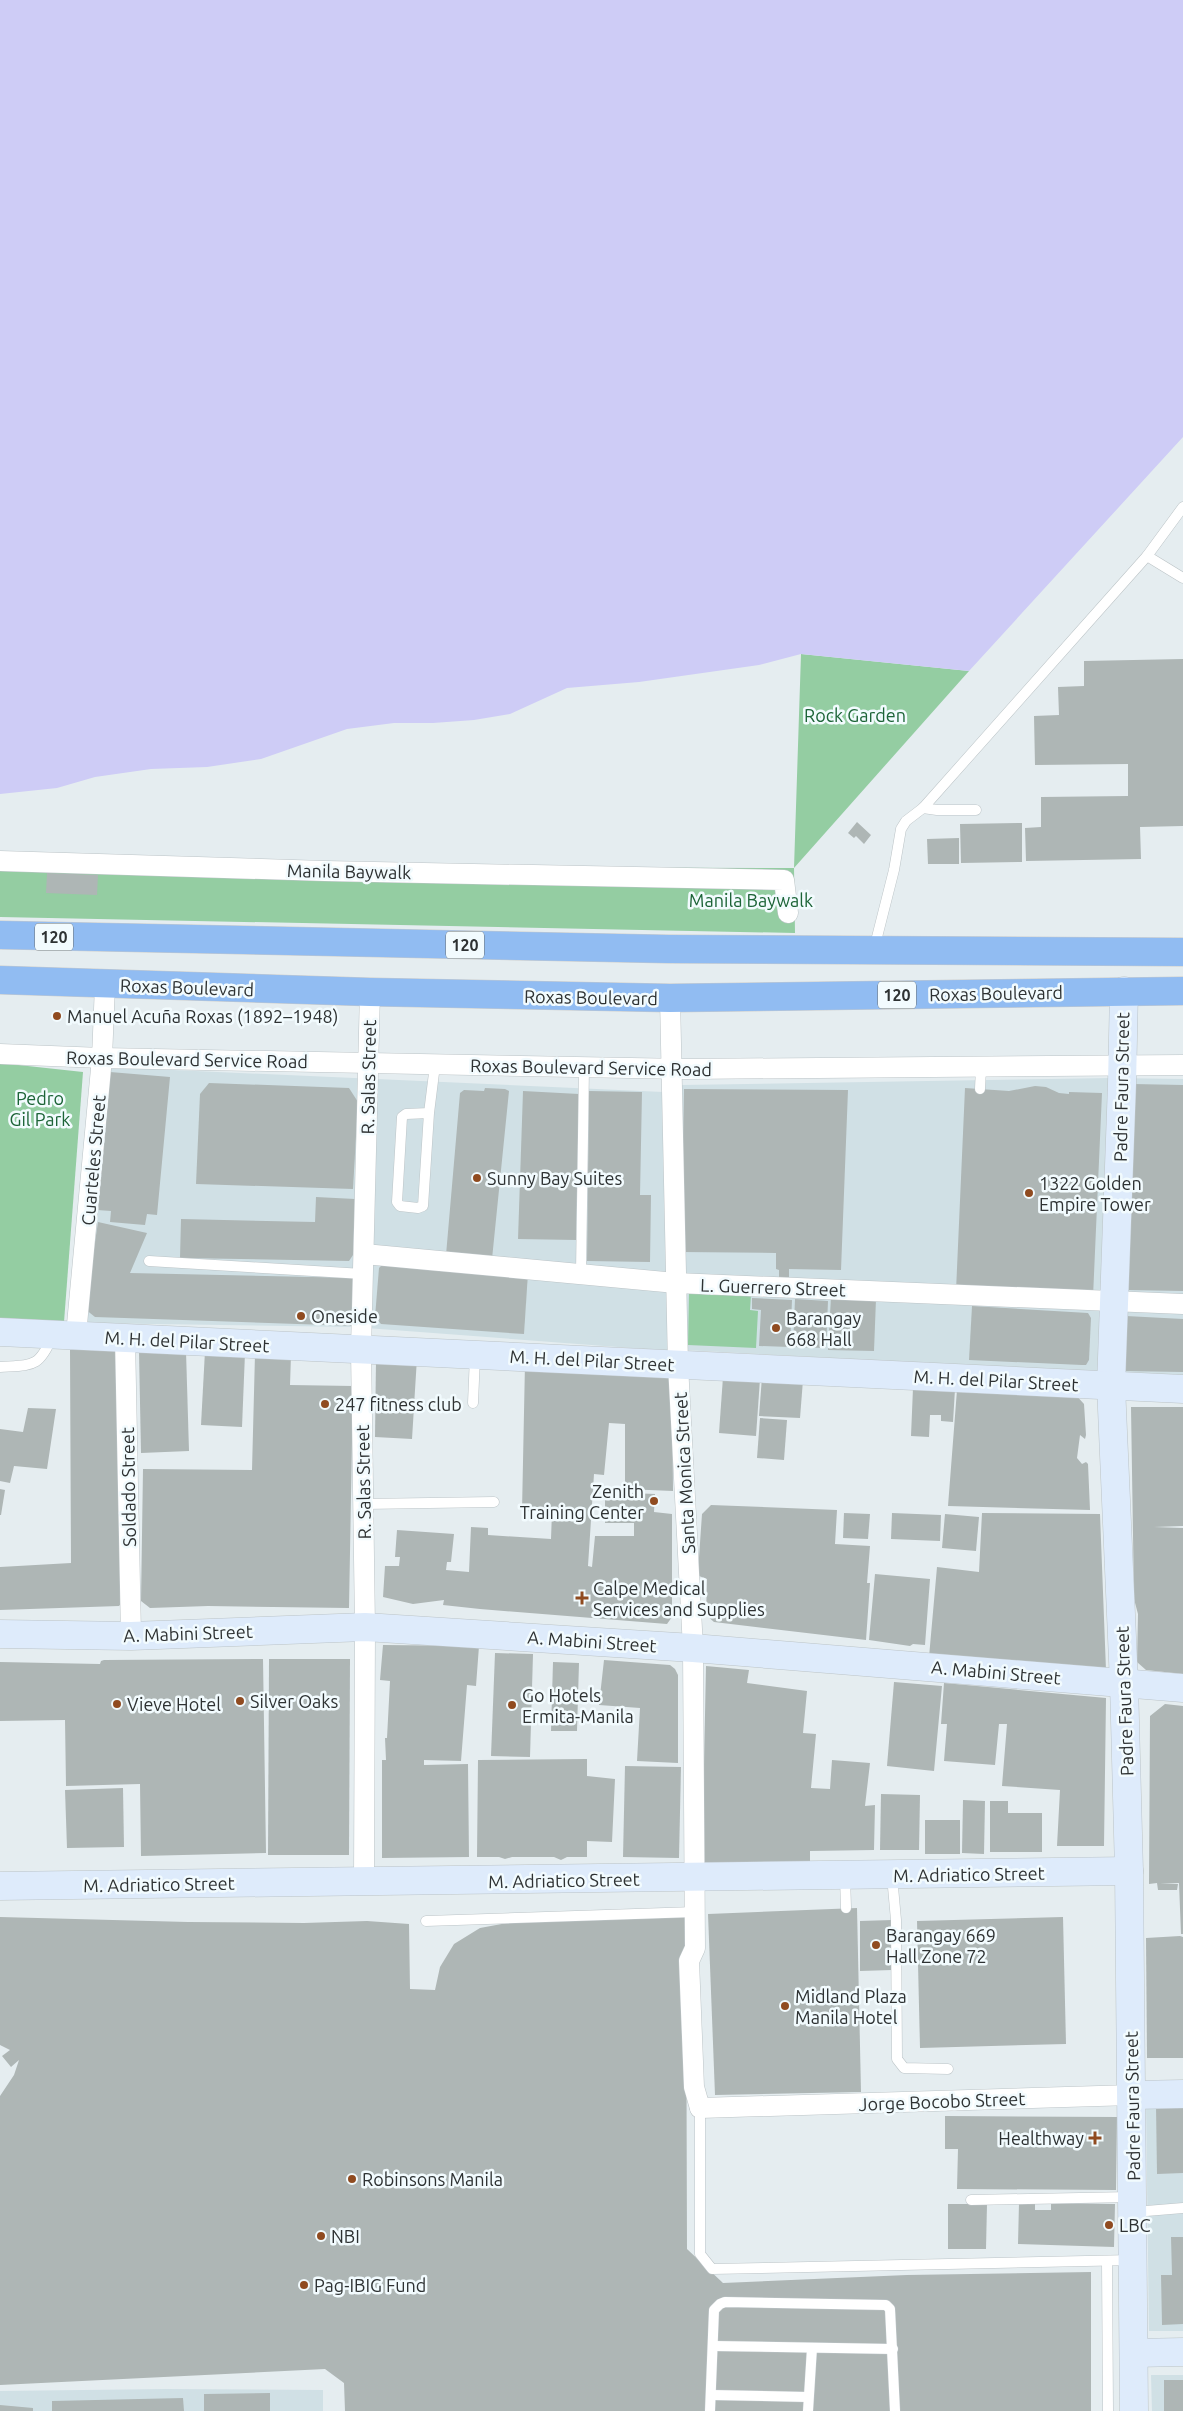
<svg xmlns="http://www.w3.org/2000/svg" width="1183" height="2411" font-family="Ubuntu,sans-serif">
	<rect width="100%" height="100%" fill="#e5edf0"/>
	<g fill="#d0e0e5">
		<polygon points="107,1067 663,1092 671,1351 353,1327 84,1323"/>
		<polygon points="1111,1078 1183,1079 1183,1377 684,1350 681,1085"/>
		<polygon points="1183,2101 1183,2331 1149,2331 1146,2102"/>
		<polygon points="1151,2375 1183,2375 1183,2411 1152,2411"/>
		<polygon points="166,2389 323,2390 323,2411 0,2411 0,2391"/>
	</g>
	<g fill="#94cda2">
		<polygon points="801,654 969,671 794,868 795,933 0,917 0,855 450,867 794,868"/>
		<polygon points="0,1063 83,1072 64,1322 0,1322"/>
		<polygon points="689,1292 751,1295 750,1310 758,1311 756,1348 688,1345"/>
	</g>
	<polygon fill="#ceccf6" points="0,0 1183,0 1183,437 969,671 801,654 759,665 639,682 567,688 510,714 474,720 433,723 394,723 347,729 261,759 207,767 151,769 95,777 57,788 0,794"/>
	<g fill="#aeb6b5">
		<polygon points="1183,659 1183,826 1140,827 1141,859 1026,861 1025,828 1041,827 1041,797 1128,796 1128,764 1035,765 1034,716 1059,715 1058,687 1084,686 1084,661"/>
		<polygon points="857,822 871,835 864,844 856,836 854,838 848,833"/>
		<polygon points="1022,823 1022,862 961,863 960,824"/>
		<polygon points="959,838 959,864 928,864 927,839"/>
		<polygon points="47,873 98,875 97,895 46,893"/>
		<polygon points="110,1072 170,1077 157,1215 147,1214 145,1225 110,1222 111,1211 97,1210"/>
		<polygon points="209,1083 349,1088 358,1102 353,1189 196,1184 200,1094"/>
		<polygon points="1133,1084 1183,1085 1183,1291 1127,1290"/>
		<polygon points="1035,1086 1046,1087 1059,1093 1069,1094 1069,1092 1102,1093 1093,1297 956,1291 965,1088 1009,1091"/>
		<polygon points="485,1088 505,1089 509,1091 492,1259 446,1255 460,1093 464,1090 484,1091"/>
		<polygon points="684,1089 848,1090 841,1270 789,1269 789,1277 779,1277 779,1270 776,1269 776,1253 681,1252"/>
		<polygon points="523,1091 579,1094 576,1240 518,1239"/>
		<polygon points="589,1091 642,1092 640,1195 651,1195 650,1262 587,1261"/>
		<polygon points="316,1197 355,1199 353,1255 349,1261 180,1258 181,1219 315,1222"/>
		<polygon points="98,1222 147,1233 130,1273 358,1278 356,1326 95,1317 85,1309"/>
		<polygon points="383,1264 528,1273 524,1334 381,1324 375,1317 379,1268"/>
		<polygon points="831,1297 876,1299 874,1351 828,1350"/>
		<polygon points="752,1298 792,1300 790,1347 759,1346 761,1310 752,1309"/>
		<polygon points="795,1299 828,1301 826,1348 793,1347"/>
		<polygon points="972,1306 1088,1313 1091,1318 1089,1360 1086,1365 1082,1365 969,1360"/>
		<polygon points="1126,1316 1183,1319 1183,1372 1123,1371"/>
		<polygon points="70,1350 116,1350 124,1600 119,1606 0,1610 0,1567 71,1563"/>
		<polygon points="186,1351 189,1451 141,1453 139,1352"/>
		<polygon points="205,1351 245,1353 242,1427 201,1425"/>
		<polygon points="255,1354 291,1355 290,1385 353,1386 349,1608 208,1606 150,1608 141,1601 143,1469 252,1470"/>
		<polygon points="417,1358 412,1439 375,1437 376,1360"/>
		<polygon points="525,1363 672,1378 673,1491 625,1489 625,1424 609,1423 604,1475 594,1474 588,1566 592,1567 595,1536 634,1536 634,1523 605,1523 605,1492 655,1494 654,1512 672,1514 672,1617 667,1624 480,1609 443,1605 444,1600 413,1604 383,1597 385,1566 399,1566 400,1557 395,1557 397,1530 454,1534 451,1562 447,1562 446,1570 469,1572 471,1527 488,1528 488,1535 551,1539 552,1512 522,1511"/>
		<polygon points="723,1377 760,1379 756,1436 719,1433"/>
		<polygon points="762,1377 803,1380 800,1418 759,1416"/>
		<polygon points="913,1388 955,1389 953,1422 941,1421 941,1415 930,1415 929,1437 911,1436"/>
		<polygon points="957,1390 1074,1393 1084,1404 1086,1435 1085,1439 1080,1435 1077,1458 1082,1464 1086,1462 1088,1464 1090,1510 948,1506"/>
		<polygon points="1131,1407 1183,1407 1183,1526 1154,1527 1183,1528 1183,1674 1146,1670 1137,1662 1138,1614 1134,1599"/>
		<polygon points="28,1408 56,1409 47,1469 14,1466 10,1483 0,1481 0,1429 23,1432"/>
		<polygon points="760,1418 787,1420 784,1460 757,1458"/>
		<polygon points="0,1489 5,1490 1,1515 0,1515"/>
		<polygon points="711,1505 837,1510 835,1544 870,1546 867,1583 870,1583 866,1640 714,1622 706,1615 707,1579 699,1576 698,1572 702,1514"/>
		<polygon points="844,1513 870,1514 868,1539 843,1538"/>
		<polygon points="892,1513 941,1515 940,1541 891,1539"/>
		<polygon points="982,1513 1100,1514 1106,1670 929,1657 937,1567 979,1572"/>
		<polygon points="945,1514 979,1517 976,1551 942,1548"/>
		<polygon points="875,1574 930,1579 925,1645 913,1644 910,1646 869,1640"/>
		<polygon points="383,1645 479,1646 476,1686 467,1685 461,1761 424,1760 424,1765 468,1764 469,1857 382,1858 382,1760 386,1760 385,1738 387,1738 390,1681 380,1680"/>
		<polygon points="495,1653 533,1654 530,1757 491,1756"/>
		<polygon points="263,1659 266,1853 141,1856 140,1784 66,1786 65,1720 0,1721 0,1662 100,1664 101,1661 104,1660"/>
		<polygon points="269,1659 350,1659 349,1855 268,1855"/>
		<polygon points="604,1660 670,1665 675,1669 678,1675 678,1763 637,1761 640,1708 599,1705"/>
		<polygon points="553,1662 579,1663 577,1731 551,1731"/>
		<polygon points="706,1666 749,1670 747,1683 807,1691 803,1733 816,1734 811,1788 830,1789 832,1760 870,1763 865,1806 875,1805 874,1850 810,1851 810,1862 702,1862"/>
		<polygon points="894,1682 942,1686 934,1771 887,1766"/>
		<polygon points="944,1683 1106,1698 1104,1846 1057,1846 1060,1790 1002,1786 1007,1724 999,1724 995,1765 944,1761 947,1724 941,1724"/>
		<polygon points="1165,1704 1183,1706 1183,1934 1181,1934 1179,1883 1160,1883 1178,1884 1177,1890 1158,1890 1157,1883 1149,1884 1150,1716"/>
		<polygon points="587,1759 587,1776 615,1779 612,1842 587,1841 587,1857 567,1857 561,1860 554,1857 512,1857 505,1859 499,1857 477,1857 478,1760"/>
		<polygon points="625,1766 681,1767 679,1858 623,1857"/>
		<polygon points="123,1788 124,1847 67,1848 65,1790"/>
		<polygon points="881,1794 920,1795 919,1850 880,1850"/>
		<polygon points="963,1800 985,1801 984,1854 962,1853"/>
		<polygon points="990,1801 1008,1801 1008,1813 1042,1813 1042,1852 990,1852"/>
		<rect x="925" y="1820" width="35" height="34"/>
		<polygon points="857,1908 861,2092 715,2095 708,1914"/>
		<polygon points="686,1916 687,2249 723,2283 907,2275 1091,2272 1091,2411 345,2411 344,2383 325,2369 0,2385 0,2096 14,2075 19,2060 11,2067 2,2056 10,2050 0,2045 0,1917 188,1922 304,1923 367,1921 409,1924 410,1989 435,1990 440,1967 454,1944 480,1928 507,1923"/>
		<polygon points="1063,1917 1066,2044 920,2048 917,1921"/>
		<polygon points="892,1920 892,1970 860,1971 860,1921"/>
		<polygon points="1180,1936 1183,1937 1183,2058 1147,2058 1146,1938"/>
		<polygon points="1156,2106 1183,2106 1183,2173 1157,2174"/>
		<polygon points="945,2116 1117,2117 1116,2190 957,2189 958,2149 945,2149"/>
		<polygon points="1019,2203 1035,2203 1035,2210 1051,2210 1051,2203 1115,2204 1114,2247 1018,2244"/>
		<polygon points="948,2204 987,2204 986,2249 948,2249"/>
		<polygon points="1171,2237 1183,2237 1183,2324 1162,2325 1161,2275 1172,2275"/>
		<rect x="1164" y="2380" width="19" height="31"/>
		<polygon points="270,2393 270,2411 204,2411 204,2394"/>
		<polygon points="183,2398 184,2411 52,2411 52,2401"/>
		<polygon points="0,2405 33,2408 33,2411 0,2411"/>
	</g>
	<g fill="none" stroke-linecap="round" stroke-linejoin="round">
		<defs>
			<g id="lane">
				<polyline points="1147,556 1183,578"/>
				<polyline points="976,810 937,810 923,808 1147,556 1183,507"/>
				<polyline points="874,949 894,870 901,829 906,821 923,808"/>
				<polyline points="980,1089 981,1068"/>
				<polyline points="429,1113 406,1114 402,1117 397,1202 400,1206 418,1208 423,1206 429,1113 435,1065"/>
				<polyline points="149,1261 363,1274"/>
				<polyline points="581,1274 584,1067"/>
				<path d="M0 1367C33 1365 39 1368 53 1335"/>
				<polyline points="473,1403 475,1356"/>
				<polyline points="364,1504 494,1502"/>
				<polyline points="892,1876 896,1920 897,2059 904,2068 948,2069"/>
				<polyline points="845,1877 846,1908"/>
				<polyline points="426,1921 695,1912"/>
				<polyline points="700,2108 700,2254 712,2269 1133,2260"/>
				<polyline points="971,2200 1131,2197"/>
				<polyline points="1134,2212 1183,2208"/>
				<polyline points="1107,2261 1108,2411"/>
				<polyline points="713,2346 893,2349"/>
				<polyline points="711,2395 808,2397"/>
				<polyline points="710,2411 714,2310 720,2304 725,2302 886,2305 890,2309 895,2411"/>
				<polyline points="808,2411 812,2348"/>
			</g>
			<g id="street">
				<polyline points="0,861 325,871 784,880 788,913"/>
				<polyline points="670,998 678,1365 693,1648 695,1948 689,1961 694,2087 700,2108"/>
				<polyline points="0,1054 102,1058 685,1069 1183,1065"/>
				<polyline points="364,1254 676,1283 1183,1304"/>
				<polyline points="76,1335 102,1058 105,985"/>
				<polyline points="125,1338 131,1636"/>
				<polyline points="364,1882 365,1627 361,1349 370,992"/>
				<polyline points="700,2108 1132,2095"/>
			</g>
			<g id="secondary">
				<polyline points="1124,991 1122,1084 1111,1386 1124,1683 1129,1871 1134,2411"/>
				<polyline points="0,1332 1183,1389"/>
				<polyline points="0,1634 131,1636 365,1627 693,1648 1183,1688"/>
				<polyline points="0,1886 1129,1871"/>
				<polyline points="1132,2095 1183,2094"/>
				<polyline points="1134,2353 1183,2352"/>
			</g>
			<g id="highway">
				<polyline points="0,935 668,949 1183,952"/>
				<polyline points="0,980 370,992 670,998 1183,991"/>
			</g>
		</defs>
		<use href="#lane" stroke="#bcc4c7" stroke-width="11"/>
		<use href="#street" stroke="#bcc4c7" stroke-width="21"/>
		<use href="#secondary" stroke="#bcc4c7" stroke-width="29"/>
		<use href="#highway" stroke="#c9caca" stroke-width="29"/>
		<use href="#lane" stroke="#fff" stroke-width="10"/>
		<use href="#street" stroke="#fff" stroke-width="20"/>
		<use href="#secondary" stroke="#deebfb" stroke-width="28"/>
		<use href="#highway" stroke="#91bcf2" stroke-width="28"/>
	</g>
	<g fill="#904b20" stroke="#f2fbfe" stroke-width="2">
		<circle cx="57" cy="1016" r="5"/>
		<circle cx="477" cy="1178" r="5"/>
		<circle cx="1029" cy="1193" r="5"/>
		<circle cx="301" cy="1316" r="5"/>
		<circle cx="776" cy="1328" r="5"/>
		<circle cx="325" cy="1404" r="5"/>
		<circle cx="654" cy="1501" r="5"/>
		<path d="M579.5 1590.5h5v5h5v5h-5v5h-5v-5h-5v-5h5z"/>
		<circle cx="240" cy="1701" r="5"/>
		<circle cx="117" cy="1704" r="5"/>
		<circle cx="512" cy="1705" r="5"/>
		<circle cx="876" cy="1945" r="5"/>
		<circle cx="785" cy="2006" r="5"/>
		<path d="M1092.5 2130.5h5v5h5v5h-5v5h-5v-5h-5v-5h5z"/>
		<circle cx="352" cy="2179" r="5"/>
		<circle cx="1109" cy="2225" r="5"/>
		<circle cx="321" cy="2236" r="5"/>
		<circle cx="304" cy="2285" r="5"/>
	</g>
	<g text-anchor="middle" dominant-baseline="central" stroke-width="5" stroke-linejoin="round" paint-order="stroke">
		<g fill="#f2fbfe" stroke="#696e70" stroke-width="1">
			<rect x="35" y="923.5" width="38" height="27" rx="4"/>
			<rect x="446" y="931.5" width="38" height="27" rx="4"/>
			<rect x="878" y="981.5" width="38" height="27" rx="4"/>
		</g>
		<g font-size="16" font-weight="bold" fill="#2e3233">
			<text x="54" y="937">120</text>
			<text x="465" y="945">120</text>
			<text x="897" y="995">120</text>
		</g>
		<g font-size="18" fill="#1c6437" stroke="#f2fbfe">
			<text x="855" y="715">Rock Garden</text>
			<text x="751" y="900">Manila Baywalk</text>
			<text x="40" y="1098">Pedro<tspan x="40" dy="21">Gil Park</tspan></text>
		</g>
		<g font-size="18" fill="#2e3233" stroke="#f2fbfe">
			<text transform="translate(349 871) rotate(1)">Manila Baywalk</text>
			<text transform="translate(187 987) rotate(2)">Roxas Boulevard</text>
			<text transform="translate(996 993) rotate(-1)">Roxas Boulevard</text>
			<text transform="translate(591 997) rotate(1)">Roxas Boulevard</text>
			<text transform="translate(187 1059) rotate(1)">Roxas Boulevard Service Road</text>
			<text transform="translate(591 1067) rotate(1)">Roxas Boulevard Service Road</text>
			<text transform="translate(368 1077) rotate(-89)">R. Salas Street</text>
			<text transform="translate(1121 1087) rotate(-89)">Padre Faura Street</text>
			<text transform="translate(93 1160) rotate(-85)">Cuarteles Street</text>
			<text transform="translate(773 1287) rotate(2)">L. Guerrero Street</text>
			<text transform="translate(187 1341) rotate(3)">M. H. del Pilar Street</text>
			<text transform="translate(592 1360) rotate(3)">M. H. del Pilar Street</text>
			<text transform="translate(996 1380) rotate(3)">M. H. del Pilar Street</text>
			<text transform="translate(684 1473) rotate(-93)">Santa Monica Street</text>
			<text transform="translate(363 1482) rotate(-91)">R. Salas Street</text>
			<text transform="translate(128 1487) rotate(-91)">Soldado Street</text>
			<text transform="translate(188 1633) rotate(-2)">A. Mabini Street</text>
			<text transform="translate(592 1641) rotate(4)">A. Mabini Street</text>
			<text transform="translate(996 1672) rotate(5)">A. Mabini Street</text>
			<text transform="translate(1124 1701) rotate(-92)">Padre Faura Street</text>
			<text transform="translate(969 1874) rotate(-1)">M. Adriatico Street</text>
			<text transform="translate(564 1880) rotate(-1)">M. Adriatico Street</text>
			<text transform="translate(159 1884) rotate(-1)">M. Adriatico Street</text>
			<text transform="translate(942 2101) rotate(-2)">Jorge Bocobo Street</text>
			<text transform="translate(1132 2106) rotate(-91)">Padre Faura Street</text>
		</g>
		<g font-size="18" fill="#2e3233" stroke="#f2fbfe" text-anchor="start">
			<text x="67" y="1016">Manuel Acuña Roxas (1892–1948)</text>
			<text x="487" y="1178">Sunny Bay Suites</text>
			<text x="1039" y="1183">1322 Golden<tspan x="1039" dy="21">Empire Tower</tspan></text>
			<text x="311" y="1316">Oneside</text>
			<text x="786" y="1318">Barangay<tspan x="786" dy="21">668 Hall</tspan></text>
			<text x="335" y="1404">247 fitness club</text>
			<text x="644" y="1491" text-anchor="end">Zenith<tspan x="644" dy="21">Training Center</tspan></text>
			<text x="593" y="1588">Calpe Medical<tspan x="593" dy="21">Services and Supplies</tspan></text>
			<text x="522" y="1695">Go Hotels<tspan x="522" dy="21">Ermita-Manila</tspan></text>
			<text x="250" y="1701">Silver Oaks</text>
			<text x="127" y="1704">Vieve Hotel</text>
			<text x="886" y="1935">Barangay 669<tspan x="886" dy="21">Hall Zone 72</tspan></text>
			<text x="795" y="1996">Midland Plaza<tspan x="795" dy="21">Manila Hotel</tspan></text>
			<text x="1084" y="2138" text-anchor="end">Healthway</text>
			<text x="362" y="2179">Robinsons Manila</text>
			<text x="1119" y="2225">LBC</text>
			<text x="331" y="2236">NBI</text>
			<text x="314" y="2285">Pag-IBIG Fund</text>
		</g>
	</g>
</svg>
